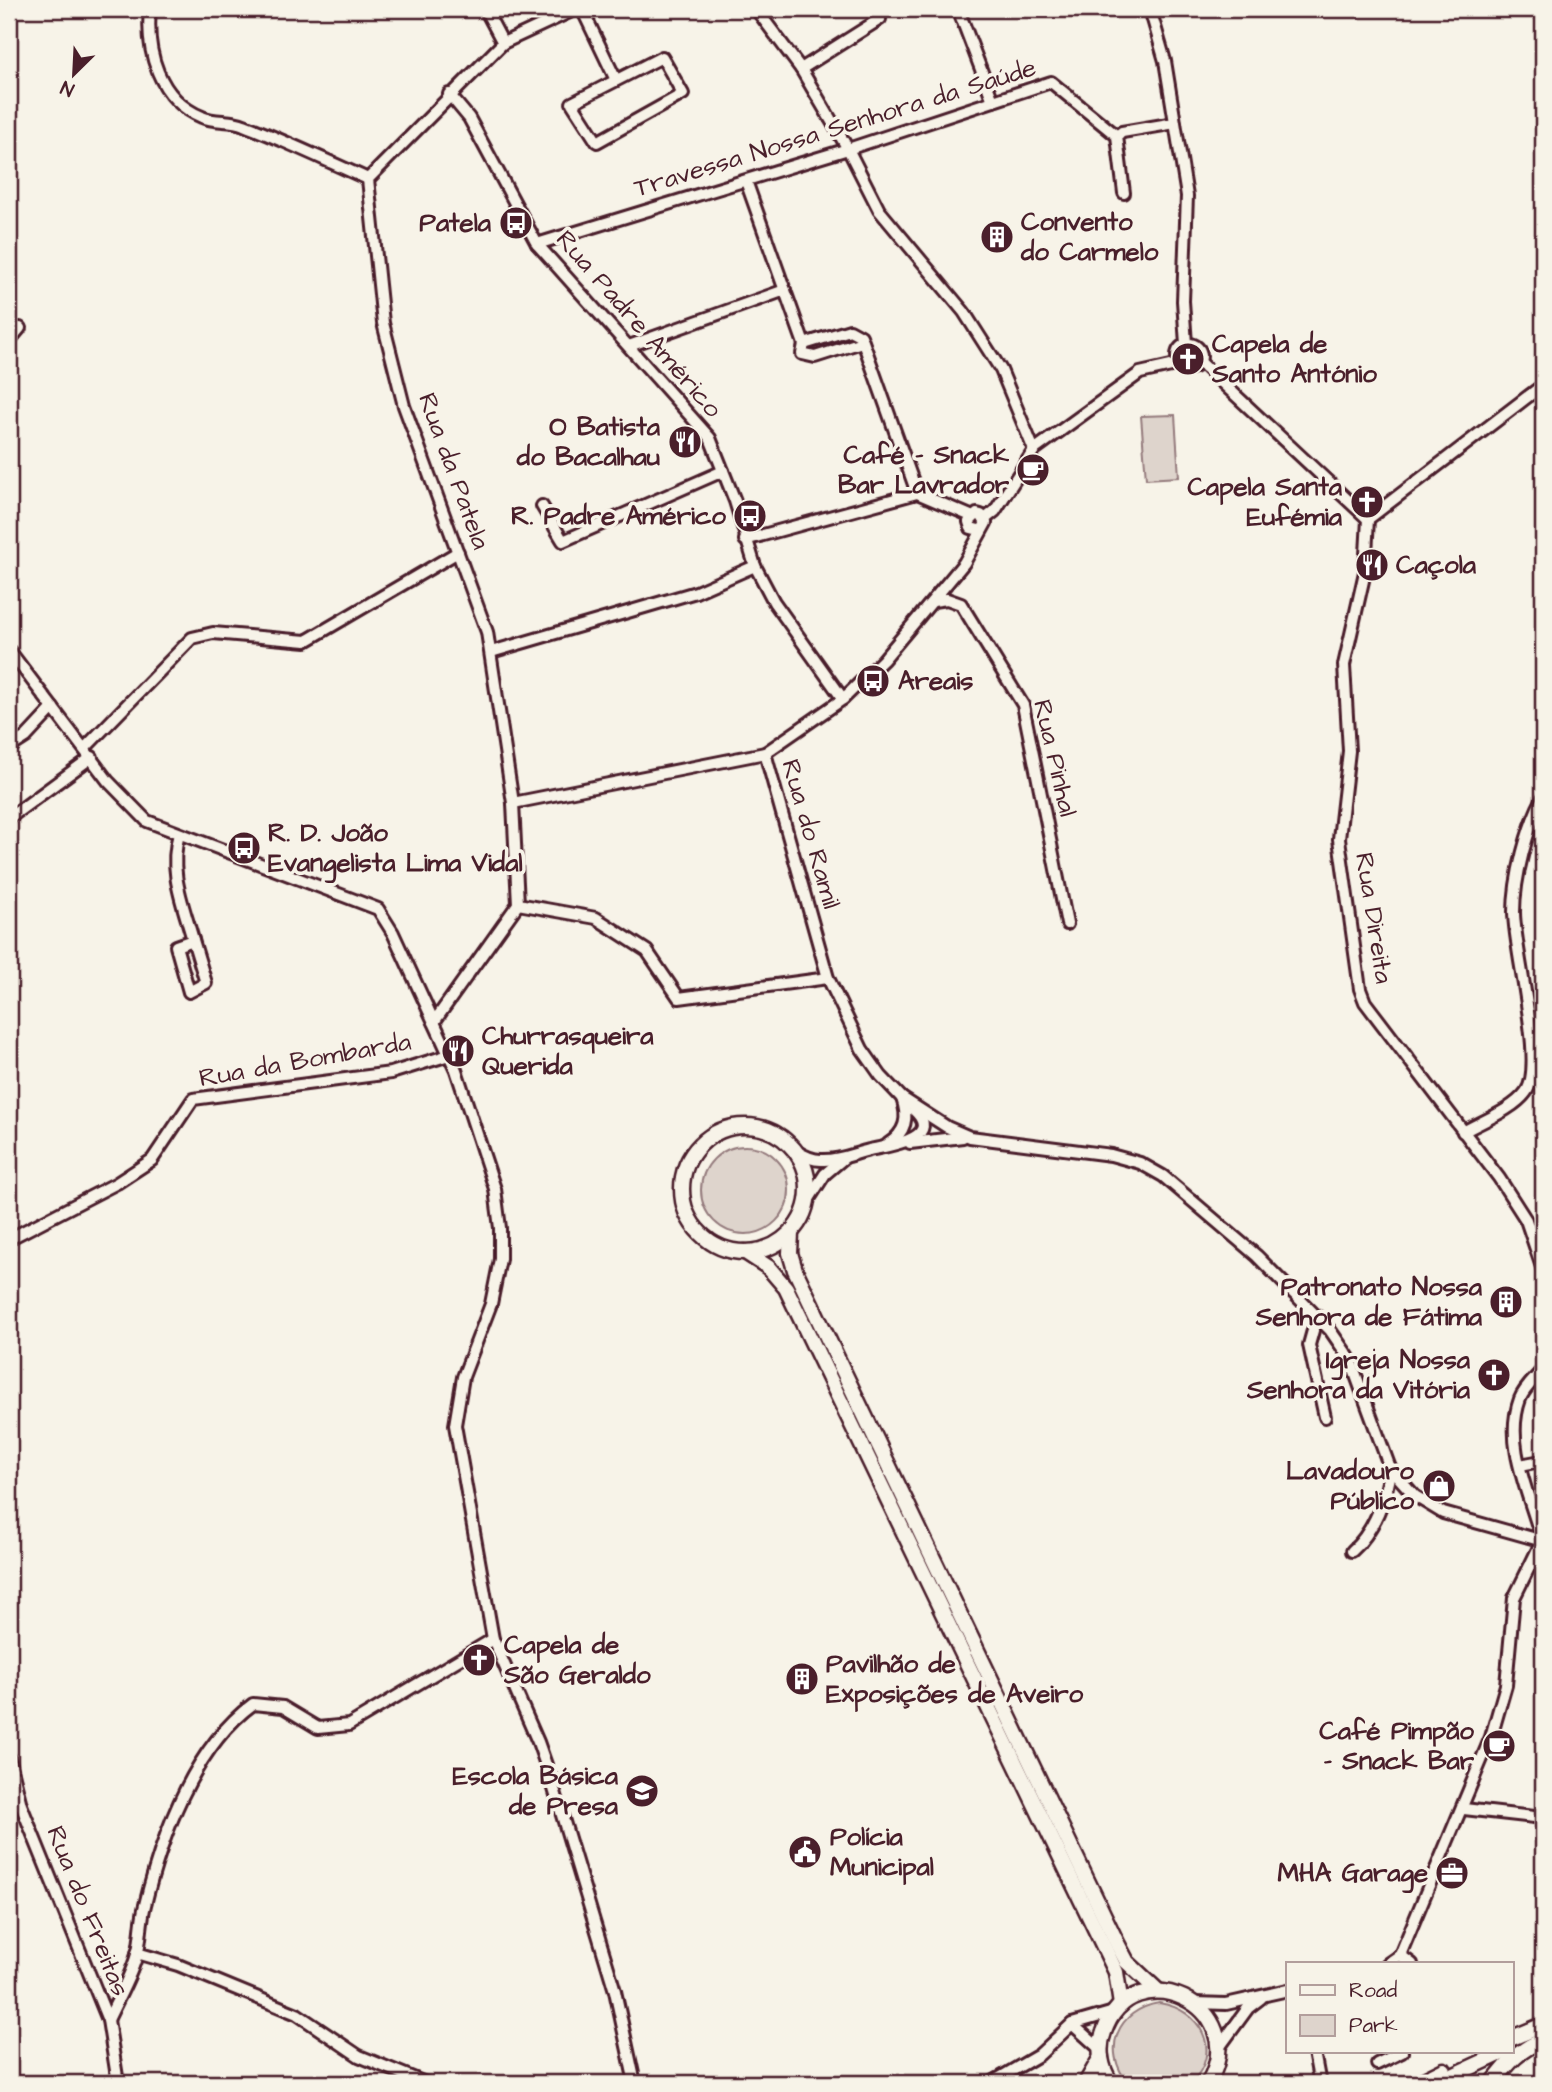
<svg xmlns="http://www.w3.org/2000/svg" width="1552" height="2092" font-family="'Architects Daughter',sans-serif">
	<rect width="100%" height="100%" fill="#f7f3e8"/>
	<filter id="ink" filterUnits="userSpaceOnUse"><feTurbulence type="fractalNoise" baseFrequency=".0143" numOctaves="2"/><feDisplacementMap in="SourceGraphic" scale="14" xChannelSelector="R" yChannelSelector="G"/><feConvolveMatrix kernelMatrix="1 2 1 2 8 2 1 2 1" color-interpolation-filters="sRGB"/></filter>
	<g filter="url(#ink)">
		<g fill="#ded4cc" stroke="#947a7c" stroke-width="2">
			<polygon points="1175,415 1179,477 1146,479 1141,416"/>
			<circle cx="745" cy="1190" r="44"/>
			<path d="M1159 2003C1200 2009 1224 2050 1191 2083H1128C1101 2050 1117 2010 1159 2003Z"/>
		</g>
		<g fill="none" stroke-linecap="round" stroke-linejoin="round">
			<defs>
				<g id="minor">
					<path d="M150 9C146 51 158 99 202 117 215 123 231 119 244 125 286 141 327 161 368 179"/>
					<polyline points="485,9 503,43"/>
					<polyline points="582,9 616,80"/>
					<polyline points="756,9 801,69 848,149 879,210 964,312 1001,370 1034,450"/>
					<polyline points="958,9 993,101"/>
					<polyline points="1150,9 1165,61 1187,196 1183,301 1186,344"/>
					<polygon points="662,57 683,94 597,142 572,103"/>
					<polyline points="801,69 880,19 876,9"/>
					<polyline points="449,94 469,118 537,244 710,438 735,501 755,566 774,602 843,699"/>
					<polyline points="1117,136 1122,132 1175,123"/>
					<polyline points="746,181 804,344 850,330 861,336 917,493"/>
					<polyline points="537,244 848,149 1051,82 1117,136 1124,193"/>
					<polyline points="9,341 20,328"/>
					<circle cx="1189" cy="356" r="12"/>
					<polyline points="804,344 802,354 815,357 862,342"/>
					<polyline points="629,346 785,290"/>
					<polyline points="1200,362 1368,519"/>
					<polyline points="542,506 563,541 723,471"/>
					<polyline points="985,519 995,511 1034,450 1140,373 1180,364"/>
					<polyline points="1368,519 1365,572 1344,665 1349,751 1339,839 1360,989 1365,1002 1499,1178 1526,1220 1543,1270"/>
					<polyline points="1368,519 1543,385"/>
					<polyline points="979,530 971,528 969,522 977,514 981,515 986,523 964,563 883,660 843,699 765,753 828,978 862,1049 881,1076 902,1098 947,1127 970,1137 1111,1155 1140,1163 1163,1176 1257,1256 1330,1330 1350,1359 1390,1468 1415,1496 1443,1513 1543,1541"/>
					<polyline points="745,540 917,493 971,516"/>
					<polyline points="933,601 947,599 961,604 1023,705 1067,924"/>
					<polyline points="9,650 108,781 147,821 378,909 393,933 456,1070 495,1189 500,1228 500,1259 491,1304 463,1377 455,1425 493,1639 538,1742 552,1782 615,1991 635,2083"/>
					<polyline points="491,652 696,592 755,566"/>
					<polyline points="9,748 26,737 53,708"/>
					<polyline points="85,748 192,638 213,633 306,641 458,552"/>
					<polyline points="513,803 765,753"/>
					<polyline points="9,818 92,757"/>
					<path d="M179 834C168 871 183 904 193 940"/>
					<polyline points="518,904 596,918 647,951 679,998 828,978"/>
					<polygon points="193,940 206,983 189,992 176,946"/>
					<polyline points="434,1022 518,904 513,803 487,632 404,406 383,323 368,179 503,43 576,9"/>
					<path d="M1463 1132C1482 1121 1513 1110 1526 1092 1546 1065 1514 952 1514 912 1514 879 1527 827 1543 798"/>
					<polyline points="910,1143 963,1137"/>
					<path d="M888 1144C906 1132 909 1118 902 1098"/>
					<path d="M796 1151C804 1156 812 1160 821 1160 838 1161 853 1154 869 1150 887 1146 945 1139 914 1110"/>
					<polyline points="807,1202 825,1174 844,1158"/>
					<polyline points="9,1239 117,1183 152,1160 193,1099 391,1073 449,1055"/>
					<polyline points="1317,1316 1309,1345 1325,1417"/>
					<polyline points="1520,1465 1541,1461"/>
					<path d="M1542 1541C1531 1497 1503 1445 1520 1399 1524 1388 1536 1378 1543 1369"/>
					<path d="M1352 1551C1373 1533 1388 1495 1390 1468"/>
					<polyline points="9,1757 21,1805 108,2020 118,2083"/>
					<polyline points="1464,1809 1543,1818"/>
					<polyline points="137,1953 178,1965 297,2014 359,2056 425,2083"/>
					<polyline points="1400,1955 1412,1964"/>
					<polyline points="1387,1964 1400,1955 1491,1737 1506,1685 1514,1598 1542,1541"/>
					<polyline points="1195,2003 1226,2004 1288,1990"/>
					<path d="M108 2020C118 1998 132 1975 138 1951 141 1937 141 1923 144 1909 161 1838 193 1748 253 1704L283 1707 318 1728 349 1725 493 1639"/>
					<polyline points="1072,2024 1100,2049"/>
					<polyline points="1218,2049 1248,2008 1261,1998"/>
					<polyline points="1314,2052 1319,2079"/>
					<polyline points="1377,2064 1402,2052"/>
					<polyline points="991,2083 1039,2055 1072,2024 1114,2012"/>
				</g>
				<g id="major">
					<circle cx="745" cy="1189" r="63"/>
					<polyline points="791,1233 790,1253 795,1270 1118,1945 1127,1962 1158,1991"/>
					<polyline points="745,1252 768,1267 786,1288 1116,1972 1121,2005"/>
					<polyline points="1512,2038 1543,2025"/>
					<polyline points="1086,2083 1101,2057"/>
					<path d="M1111 2083C1101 2068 1097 2049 1104 2032 1132 1950 1254 2006 1208 2083"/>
					<polyline points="1418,2083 1444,2070"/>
					<polyline points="1437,2083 1504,2052"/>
					<path d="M1493 2083C1508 2063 1520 2049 1543 2040"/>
				</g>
			</defs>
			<use href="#minor" stroke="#4a1f2b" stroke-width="16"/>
			<use href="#major" stroke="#4a1f2b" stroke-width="19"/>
			<use href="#minor" stroke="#f7f3e8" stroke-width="10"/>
			<use href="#major" stroke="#f7f3e8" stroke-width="14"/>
		</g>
	</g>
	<defs>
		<symbol id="bus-disc" viewBox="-11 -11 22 22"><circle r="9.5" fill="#4a1f2b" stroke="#f7f3e8"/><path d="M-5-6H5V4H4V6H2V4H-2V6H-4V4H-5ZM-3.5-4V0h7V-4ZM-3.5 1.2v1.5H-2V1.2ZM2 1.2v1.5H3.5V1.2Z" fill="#fff"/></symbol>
		<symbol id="building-disc" viewBox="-11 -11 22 22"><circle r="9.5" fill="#4a1f2b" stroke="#f7f3e8"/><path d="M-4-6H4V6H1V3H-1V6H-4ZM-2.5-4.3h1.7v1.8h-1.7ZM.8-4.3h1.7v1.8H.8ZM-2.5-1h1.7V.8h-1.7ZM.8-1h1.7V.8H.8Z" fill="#fff"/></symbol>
		<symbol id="church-disc" viewBox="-11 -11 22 22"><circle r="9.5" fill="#4a1f2b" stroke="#f7f3e8"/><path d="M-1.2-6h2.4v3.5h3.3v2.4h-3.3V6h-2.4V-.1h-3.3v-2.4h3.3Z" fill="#fff"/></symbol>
		<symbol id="restaurant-disc" viewBox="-11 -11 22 22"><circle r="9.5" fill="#4a1f2b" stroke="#f7f3e8"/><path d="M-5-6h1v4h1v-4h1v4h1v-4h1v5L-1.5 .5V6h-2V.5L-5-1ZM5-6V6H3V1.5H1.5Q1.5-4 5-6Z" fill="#fff"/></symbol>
		<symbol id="cafe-disc" viewBox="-11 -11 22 22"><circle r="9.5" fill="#4a1f2b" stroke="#f7f3e8"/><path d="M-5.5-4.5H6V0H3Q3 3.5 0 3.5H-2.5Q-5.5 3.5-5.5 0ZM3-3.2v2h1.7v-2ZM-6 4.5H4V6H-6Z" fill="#fff"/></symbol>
		<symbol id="shop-disc" viewBox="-11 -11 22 22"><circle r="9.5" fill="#4a1f2b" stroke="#f7f3e8"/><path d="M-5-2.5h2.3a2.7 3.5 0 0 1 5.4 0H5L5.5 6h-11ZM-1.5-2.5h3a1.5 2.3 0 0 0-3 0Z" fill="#fff"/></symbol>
		<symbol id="school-disc" viewBox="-11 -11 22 22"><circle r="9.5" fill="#4a1f2b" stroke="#f7f3e8"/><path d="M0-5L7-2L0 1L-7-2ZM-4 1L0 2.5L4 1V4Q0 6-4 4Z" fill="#fff"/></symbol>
		<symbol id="civic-disc" viewBox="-11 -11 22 22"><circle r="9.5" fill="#4a1f2b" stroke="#f7f3e8"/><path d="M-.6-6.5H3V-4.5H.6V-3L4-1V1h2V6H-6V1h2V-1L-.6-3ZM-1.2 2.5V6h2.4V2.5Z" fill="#fff"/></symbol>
		<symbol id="office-disc" viewBox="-11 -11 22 22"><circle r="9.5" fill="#4a1f2b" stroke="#f7f3e8"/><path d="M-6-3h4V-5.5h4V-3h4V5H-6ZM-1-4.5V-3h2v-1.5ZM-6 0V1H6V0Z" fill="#fff"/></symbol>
	</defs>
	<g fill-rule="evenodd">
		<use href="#bus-disc" x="497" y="204" width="38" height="38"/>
		<use href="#building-disc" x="978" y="218" width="38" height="38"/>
		<use href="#church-disc" x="1169" y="340" width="38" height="38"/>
		<use href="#restaurant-disc" x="666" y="423" width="38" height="38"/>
		<use href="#cafe-disc" x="1014" y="451" width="38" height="38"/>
		<use href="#church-disc" x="1348" y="483" width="38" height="38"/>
		<use href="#bus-disc" x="731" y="497" width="38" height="38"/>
		<use href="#restaurant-disc" x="1353" y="546" width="38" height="38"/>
		<use href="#bus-disc" x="854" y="662" width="38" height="38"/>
		<use href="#bus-disc" x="225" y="829" width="38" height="38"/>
		<use href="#restaurant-disc" x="439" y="1032" width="38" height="38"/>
		<use href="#building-disc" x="1487" y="1283" width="38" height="38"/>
		<use href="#church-disc" x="1475" y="1356" width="38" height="38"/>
		<use href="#shop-disc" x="1420" y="1467" width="38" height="38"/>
		<use href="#church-disc" x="460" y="1641" width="38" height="38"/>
		<use href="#building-disc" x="783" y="1660" width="38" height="38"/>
		<use href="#cafe-disc" x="1480" y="1727" width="38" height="38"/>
		<use href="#school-disc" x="623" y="1772" width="38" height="38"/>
		<use href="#civic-disc" x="786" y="1833" width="38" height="38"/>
		<use href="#office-disc" x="1433" y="1854" width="38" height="38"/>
	</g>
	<g text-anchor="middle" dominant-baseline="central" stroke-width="7" stroke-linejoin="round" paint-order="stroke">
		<g font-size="26" fill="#4a1f2b" stroke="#f7f3e8">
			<text transform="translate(835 128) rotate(-17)">Travessa Nossa Senhora da Saúde</text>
			<text transform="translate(639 324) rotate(49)">Rua Padre Américo</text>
			<text transform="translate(454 471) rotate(70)">Rua da Patela</text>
			<text transform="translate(1055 758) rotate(77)">Rua Pinhal</text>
			<text transform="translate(811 834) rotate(74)">Rua do Ramil</text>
			<text transform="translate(1374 918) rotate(81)">Rua Direita</text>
			<text transform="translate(305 1060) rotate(-10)">Rua da Bombarda</text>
			<text transform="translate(88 1911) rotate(68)">Rua do Freitas</text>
		</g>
		<g font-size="26" font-weight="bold" fill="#4a1f2b" stroke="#f7f3e8" text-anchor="end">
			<text x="1021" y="222" text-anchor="start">Convento<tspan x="1021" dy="30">do Carmelo</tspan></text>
			<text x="491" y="223">Patela</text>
			<text x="1212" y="344" text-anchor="start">Capela de<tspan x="1212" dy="30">Santo António</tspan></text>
			<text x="660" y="427">O Batista<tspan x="660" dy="30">do Bacalhau</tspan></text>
			<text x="1009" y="455">Café - Snack<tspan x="1009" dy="30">Bar Lavrador</tspan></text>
			<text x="1342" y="487">Capela Santa<tspan x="1342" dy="30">Eufémia</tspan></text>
			<text x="726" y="516">R. Padre Américo</text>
			<text x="1396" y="565" text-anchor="start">Caçola</text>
			<text x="898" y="681" text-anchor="start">Areais</text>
			<text x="268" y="833" text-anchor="start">R. D. João<tspan x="268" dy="30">Evangelista Lima Vidal</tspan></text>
			<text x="482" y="1036" text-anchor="start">Churrasqueira<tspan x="482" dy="30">Querida</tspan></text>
			<text x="1482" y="1287">Patronato Nossa<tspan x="1482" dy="30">Senhora de Fátima</tspan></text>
			<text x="1470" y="1360">Igreja Nossa<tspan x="1470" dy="30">Senhora da Vitória</tspan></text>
			<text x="1414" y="1471">Lavadouro<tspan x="1414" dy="30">Público</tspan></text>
			<text x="504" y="1645" text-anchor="start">Capela de<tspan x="504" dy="30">São Geraldo</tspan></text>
			<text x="826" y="1664" text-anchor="start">Pavilhão de<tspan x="826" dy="30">Exposições de Aveiro</tspan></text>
			<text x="1474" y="1731">Café Pimpão<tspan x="1474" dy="30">- Snack Bar</tspan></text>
			<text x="618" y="1776">Escola Básica<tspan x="618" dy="30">de Presa</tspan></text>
			<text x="830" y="1837" text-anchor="start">Polícia<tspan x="830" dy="30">Municipal</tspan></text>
			<text x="1428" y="1873">MHA Garage</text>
		</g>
	</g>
	<rect width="1552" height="2092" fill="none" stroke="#f7f3e8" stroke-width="35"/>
	<rect x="18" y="18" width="1517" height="2057" fill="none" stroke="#4a1f2b" stroke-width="2.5" filter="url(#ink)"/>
	<rect x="1286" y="1962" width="228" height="91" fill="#f7f3e8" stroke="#b29e9c" stroke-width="2"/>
	<rect x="1300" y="1985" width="35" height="10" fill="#f7f3e8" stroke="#b29e9c" stroke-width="2"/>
	<text x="1349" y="1997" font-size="21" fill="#4a1f2b">Road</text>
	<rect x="1300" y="2015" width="35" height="21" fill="#ded4cc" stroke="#b29e9c" stroke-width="2"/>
	<text x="1349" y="2032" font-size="21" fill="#4a1f2b">Park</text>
	<g transform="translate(74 74) rotate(204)" stroke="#f7f3e8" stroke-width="5" paint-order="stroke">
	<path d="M0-5L12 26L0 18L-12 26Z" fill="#4a1f2b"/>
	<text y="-10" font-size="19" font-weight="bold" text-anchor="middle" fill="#4a1f2b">N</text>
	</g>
</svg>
